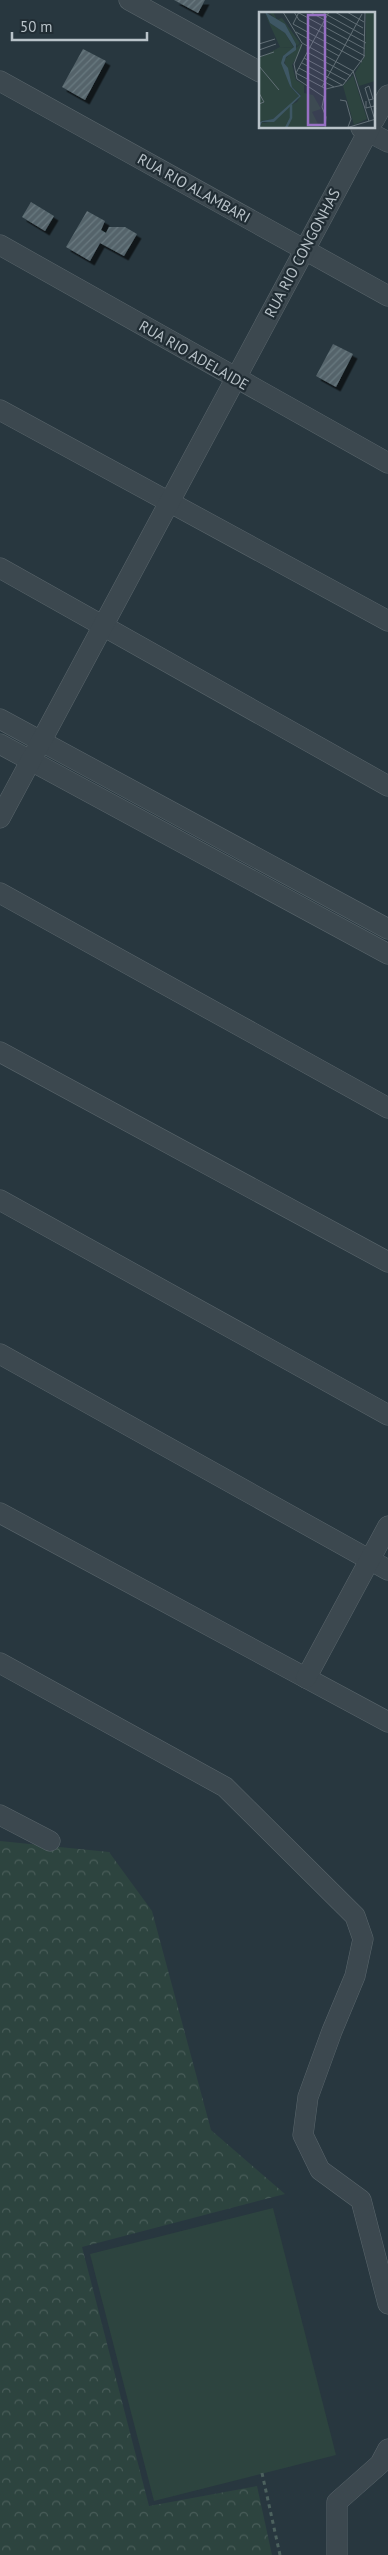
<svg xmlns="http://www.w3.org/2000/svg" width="388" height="2555" font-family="'PT Sans',sans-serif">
	<defs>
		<pattern id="forest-crowns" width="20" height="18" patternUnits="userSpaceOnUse" patternTransform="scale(1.25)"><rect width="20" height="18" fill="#2d443f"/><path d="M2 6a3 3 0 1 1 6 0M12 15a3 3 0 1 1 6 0" fill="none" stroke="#495d59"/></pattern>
		<pattern id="building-hatch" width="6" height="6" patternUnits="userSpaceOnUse" patternTransform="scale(1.25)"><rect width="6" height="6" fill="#54646b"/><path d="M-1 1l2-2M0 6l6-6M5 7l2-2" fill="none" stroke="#6a797f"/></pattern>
		<filter id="shadow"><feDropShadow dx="4.5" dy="4.5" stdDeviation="0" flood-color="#0009"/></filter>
	</defs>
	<rect width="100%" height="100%" fill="#28373f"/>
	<polygon fill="url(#forest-crowns)" points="0,1841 109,1852 152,1911 211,2130 285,2194 82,2247 149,2506 257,2486 272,2555 0,2555"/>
	<polygon fill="#2d443f" points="273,2208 336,2455 154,2501 90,2254"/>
	<g fill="url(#building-hatch)" filter="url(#shadow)">
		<polygon points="174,0 205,0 198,13"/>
		<polygon points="83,49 106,61 85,100 62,87"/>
		<polygon points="31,202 54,216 45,231 22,217"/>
		<polygon points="87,211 105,221 101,230 106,233 109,227 125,227 137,234 124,256 100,243 90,261 66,247"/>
		<polygon points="333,344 353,354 336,387 316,376"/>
	</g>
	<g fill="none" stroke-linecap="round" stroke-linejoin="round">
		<defs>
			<g id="street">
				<polyline points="129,0 260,72"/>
				<polyline points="0,81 388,296"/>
				<polyline points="374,120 388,95"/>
				<polyline points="361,128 388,142"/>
				<polyline points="0,245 388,463"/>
				<polyline points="0,410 388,621"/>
				<polyline points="0,568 388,786"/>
				<polyline points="0,719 388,929"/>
				<polyline points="0,744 388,954"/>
				<polyline points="0,818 370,128"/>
				<polyline points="0,893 388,1108"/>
				<polyline points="0,1052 388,1262"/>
				<polyline points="0,1200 388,1415"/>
				<polyline points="0,1354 388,1570"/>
				<polyline points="0,1513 388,1722"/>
				<polyline points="0,1663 225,1787 355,1916 363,1939 355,1976 332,2031 308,2097 303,2135 320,2170 361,2200 388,2304"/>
				<polyline points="306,1678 388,1526"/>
				<polyline points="0,1815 50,1841"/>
				<polyline points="337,2555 337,2502 380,2464 388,2449"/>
			</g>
		</defs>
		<use href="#street" stroke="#5a666c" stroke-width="21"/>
		<polyline stroke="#4c615e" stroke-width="3" stroke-dasharray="4 4" stroke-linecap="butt" points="262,2473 280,2555"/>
		<use href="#street" stroke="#3c484f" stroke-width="20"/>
	</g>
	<g text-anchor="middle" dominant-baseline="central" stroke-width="4.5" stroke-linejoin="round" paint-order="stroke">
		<g font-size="15" fill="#b9c3c9" stroke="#212d34">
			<text transform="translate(194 188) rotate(29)">RUA RIO ALAMBARI</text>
			<text transform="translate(302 253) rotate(-62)">RUA RIO CONGONHAS</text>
			<text transform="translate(194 355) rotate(30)">RUA RIO ADELAIDE</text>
		</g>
	</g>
	<g transform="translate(259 12)">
		<rect width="116" height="116" fill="#28373f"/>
		<path d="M107 0H116V69L100 74 96 61 106 44ZM42 31 43 36 33 53 37 68 45 73V81L54 83 62 97 53 100 61 116H1L3 110 5 111 14 109 15 110 30 93 14 107 3 109 0 111V46L21 35 35 36 24 44 23 48 31 74 40 84 32 93 38 90 42 83 33 75 25 48Z" fill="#2d443f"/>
		<path d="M5 0 11 11 26 21 35 36 21 35ZM10 0H14L18 8 23 6 41 31 38 34 26 12 19 10ZM94 63 108 107 95 113 84 74Z" fill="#2d443f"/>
		<path d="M6 0 26 12 37 32V38L27 45 25 51 29 56 33 75 42 84 15 110H3L0 116V111L3 109 14 107 40 84 31 74 22 51 24 44 35 35 26 21 11 11Z" fill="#3e5764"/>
		<path fill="none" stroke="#3e5764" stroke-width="2.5" d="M27 116 32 106V93"/>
		<path fill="none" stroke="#626f76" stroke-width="1" d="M24 0 43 31 94 59 110 109M35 0 40 8 106 44M40 0 34 12 103 50M51 0 107 31M63 0 106 24M70 0 37 61 67 77 75 75M76 0 104 16M88 0 105 10M40 1 106 37M37 20 80 44M0 32 16 27M43 32 35 52 38 67 65 85 63 95 67 105 66 116M0 38 17 32M48 40 92 64M0 45 15 40M45 46 88 69M43 51 83 73M0 54 20 78M40 56 75 75 84 73 105 45 106 0M63 75 103 2M0 81 5 90 0 92M81 88 87 89 92 107 89 115M110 88 114 87 110 74 106 76 115 105 116 107M107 89V96L115 94 117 97M87 116 117 107"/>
		<path fill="#9770c4" fill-opacity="0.15" stroke="#9770c4" stroke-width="2.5" d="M49 3H66V113H49Z"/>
		<rect width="116" height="116" fill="none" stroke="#b9c3c9" stroke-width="2.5"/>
	</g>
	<path d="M12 32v8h135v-8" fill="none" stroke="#b9c3c9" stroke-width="2.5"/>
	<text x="20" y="32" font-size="15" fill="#b9c3c9" stroke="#212d34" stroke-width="4" paint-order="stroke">50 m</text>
</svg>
